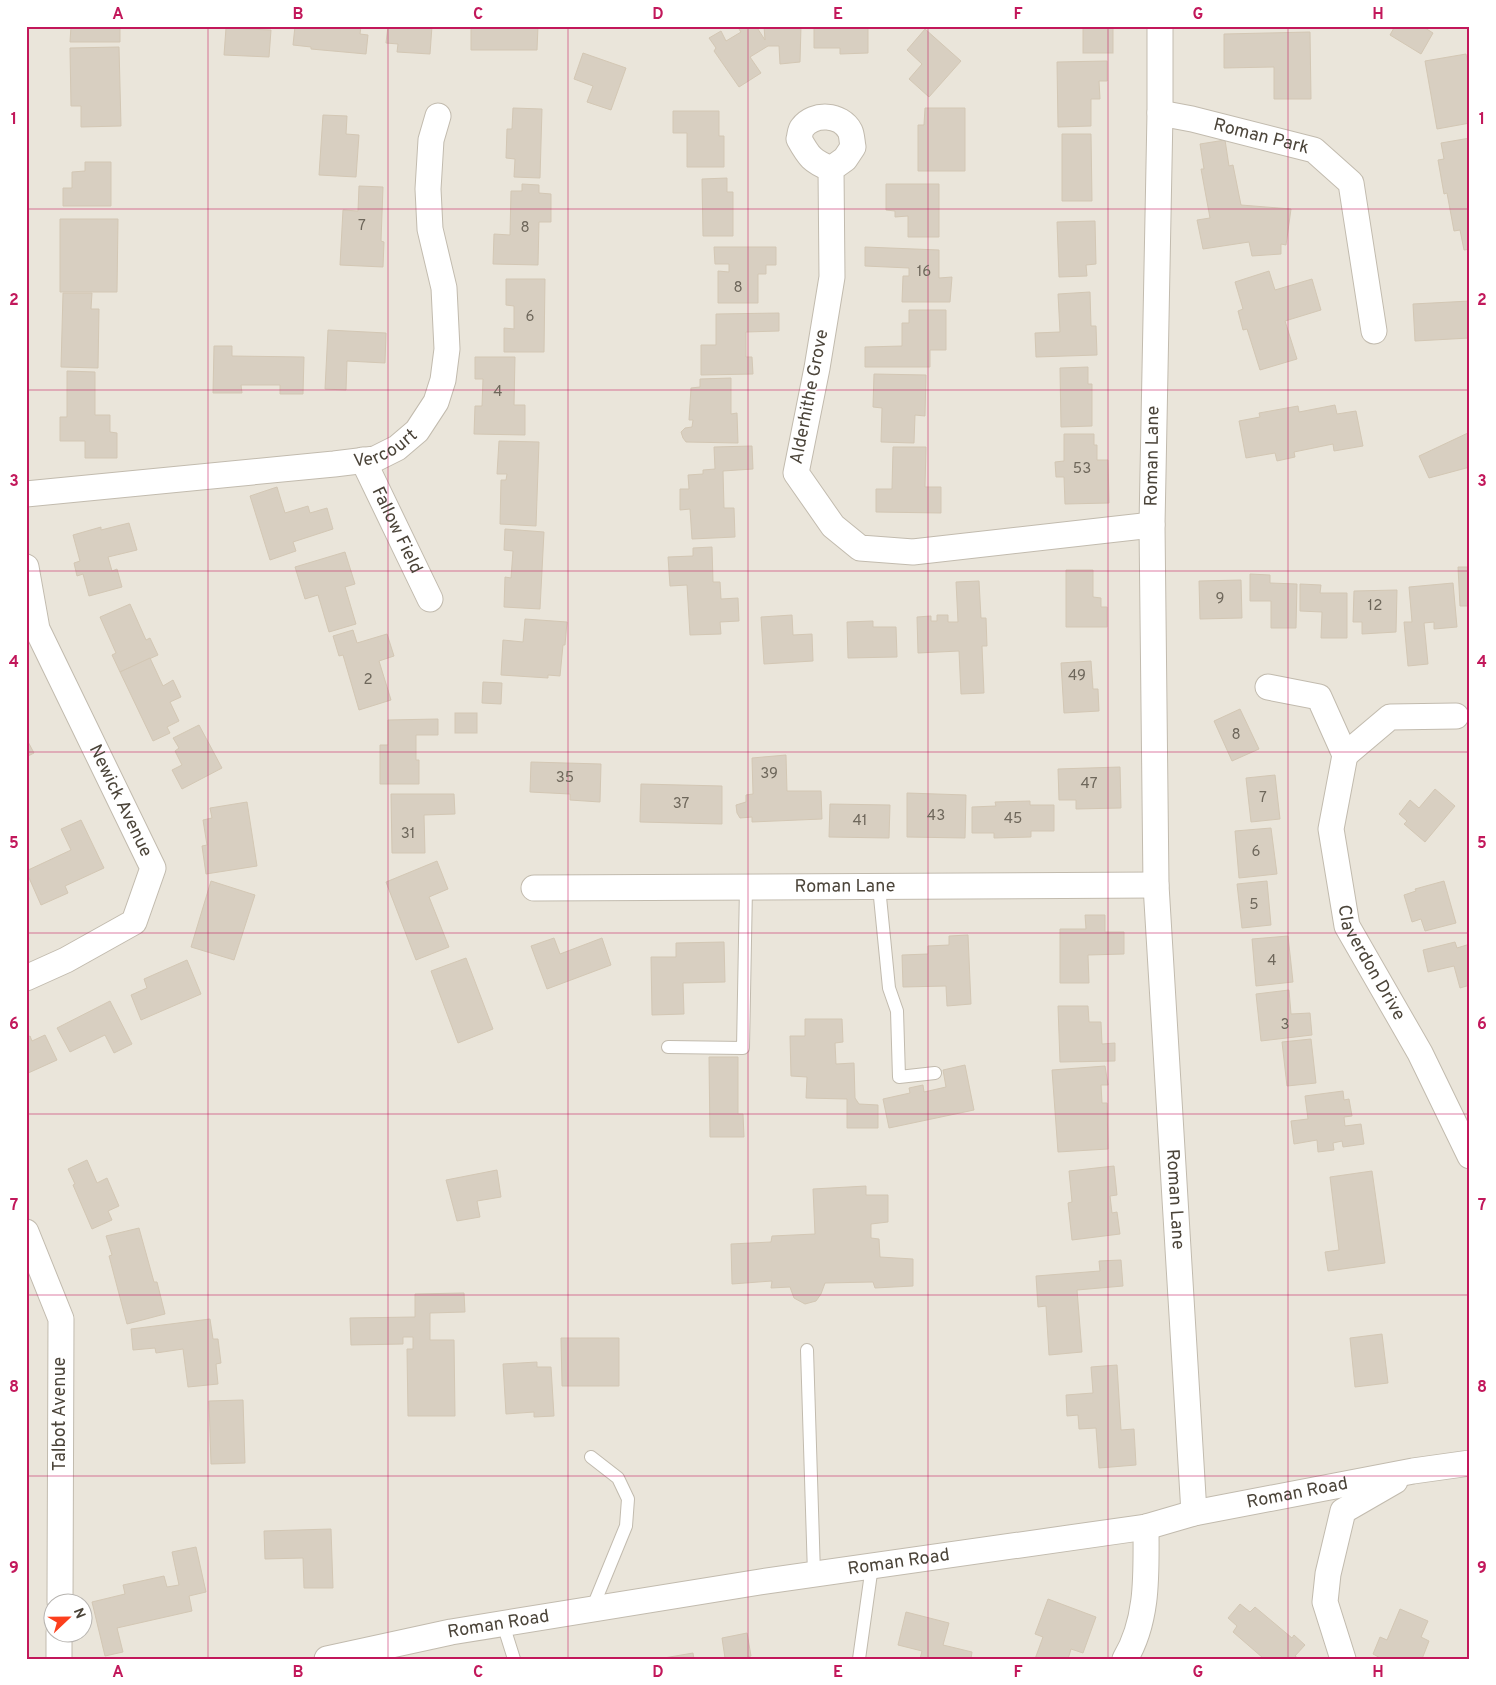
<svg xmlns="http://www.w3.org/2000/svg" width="1496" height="1685" font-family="Overpass,sans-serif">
	<rect width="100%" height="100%" fill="#f6f3ec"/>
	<path fill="#eae5da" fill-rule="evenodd" d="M26 26H1470V1659H26ZM52 1602H82V1632H52Z"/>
	<g fill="#d8cfc1" stroke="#d3c7b4">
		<polygon points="71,26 120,26 120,42 70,42"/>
		<polygon points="295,26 361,26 360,34 368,35 366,54 311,49 311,47 293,45"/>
		<polygon points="388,26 432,26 430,54 397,52 398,44 386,43"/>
		<polygon points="471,26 538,26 537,50 471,50"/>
		<polygon points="737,26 756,26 765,40 764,26 801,26 800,62 780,64 779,46 768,46 750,57 761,73 739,87 714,51 716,48 709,38 721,31 726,41 741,32"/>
		<polygon points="814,26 868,26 868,53 840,54 840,48 814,48"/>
		<rect x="1083" y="26" width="30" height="27"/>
		<polygon points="1395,26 1422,26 1433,33 1421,54 1390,35"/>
		<polygon points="226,28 271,30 269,57 224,55"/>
		<polygon points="925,29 961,61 929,97 909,79 922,64 907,50"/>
		<polygon points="1310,32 1311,99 1274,99 1274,67 1224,68 1224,34"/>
		<polygon points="119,47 121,126 81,127 81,106 71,106 70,48"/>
		<polygon points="583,53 626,68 611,110 587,102 593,86 574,79"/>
		<polygon points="1466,54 1470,74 1470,123 1437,129 1425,61"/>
		<polygon points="1107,61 1107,81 1099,81 1100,99 1091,99 1091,126 1058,127 1057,62"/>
		<polygon points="513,108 542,109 540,178 514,177 515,159 506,158 507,129 512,129"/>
		<polygon points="925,108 965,108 965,171 918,171 918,125 924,125"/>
		<polygon points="673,111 719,111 719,136 724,136 724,167 687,167 687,133 673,133"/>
		<polygon points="323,115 347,116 346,134 359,135 356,177 319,175"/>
		<polygon points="1062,134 1091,134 1092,201 1062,201"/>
		<polygon points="1470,138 1470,249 1464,250 1460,230 1454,231 1447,193 1444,194 1438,160 1444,159 1441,143"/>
		<polygon points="1225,140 1229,166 1233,165 1241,205 1291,209 1286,245 1281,244 1281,254 1252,256 1249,242 1203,249 1197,220 1210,218 1201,169 1204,169 1200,144"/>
		<polygon points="85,162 111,162 111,206 63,206 63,188 72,188 72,172 85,171"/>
		<polygon points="727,178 727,192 733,192 733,236 703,236 702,179"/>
		<polygon points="522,184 539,185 539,193 551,194 551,222 539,222 538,265 493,264 494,234 510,235 511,191 522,191"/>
		<polygon points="886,184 939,184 939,237 908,237 908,216 895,217 895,211 886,210"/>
		<polygon points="359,186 383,187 381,241 384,242 383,267 340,265 343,210 358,211"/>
		<polygon points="60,219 118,219 117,292 60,292"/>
		<polygon points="1095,221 1096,264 1086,265 1087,276 1059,277 1057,222"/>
		<polygon points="714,247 776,247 776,265 766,265 766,274 758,274 758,303 718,303 718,271 729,272 729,264 715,264"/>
		<polygon points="865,247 939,250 939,278 952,277 950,302 902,302 903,276 909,276 909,268 865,266"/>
		<polygon points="1269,271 1275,290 1312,279 1321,310 1285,321 1297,359 1260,370 1247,329 1243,330 1238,311 1243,309 1235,282"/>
		<polygon points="506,279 545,279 544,352 504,352 504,328 514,329 514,306 506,305"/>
		<polygon points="1090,292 1091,326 1096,326 1097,355 1036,357 1035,333 1060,332 1058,294"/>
		<polygon points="63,293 92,293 91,309 99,309 98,368 61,367"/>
		<polygon points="1470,301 1470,338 1415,341 1413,304"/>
		<polygon points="909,310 946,310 946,350 930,350 930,367 865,367 865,347 902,346 902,323 909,323"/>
		<polygon points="779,313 779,331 746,332 746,357 752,357 753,374 701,375 701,345 716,345 716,314"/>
		<polygon points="328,330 386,333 385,363 347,361 346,390 325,389"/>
		<polygon points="214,346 232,346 232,356 304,357 303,394 280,394 280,385 241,385 242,393 213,393"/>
		<polygon points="475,357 515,357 514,405 525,405 525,435 474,434 475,406 482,406 483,379 475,379"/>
		<polygon points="1088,367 1088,384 1092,384 1092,426 1061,427 1060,368"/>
		<polygon points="67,371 95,372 95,415 110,415 110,432 117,433 117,458 85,458 85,441 60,441 60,417 67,417"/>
		<polygon points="874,374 926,375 925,416 915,415 914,443 881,442 882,408 873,407"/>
		<polygon points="731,378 731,414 737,413 738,443 686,442 683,438 681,432 685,428 692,427 693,420 689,420 691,388 700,387 700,379"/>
		<polygon points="1335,405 1337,414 1356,411 1363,446 1334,451 1333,444 1294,452 1295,457 1277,461 1275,453 1246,458 1239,421 1260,417 1259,413 1298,406 1299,412"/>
		<polygon points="1470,432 1470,467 1429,478 1419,456"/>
		<polygon points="1064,434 1094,434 1094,445 1097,445 1097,460 1108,460 1109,503 1065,504 1064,477 1056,477 1055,462 1064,461"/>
		<polygon points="499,441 539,442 536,526 500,524 501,480 506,480 507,474 497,474"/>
		<polygon points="752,446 753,469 723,471 724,508 734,508 735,537 692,539 690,509 680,510 680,489 689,489 688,475 703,474 703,470 715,469 714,447"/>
		<polygon points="893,447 926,447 925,487 941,487 941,513 876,512 876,489 892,489"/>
		<polygon points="277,487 285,513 308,506 310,513 327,508 333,529 293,542 296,551 270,560 250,496"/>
		<polygon points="129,523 137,550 108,557 112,571 117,569 122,587 89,596 83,574 77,576 74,563 80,561 73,535 101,527 101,530"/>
		<polygon points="505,529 544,532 540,609 504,607 505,577 511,578 513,551 504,550"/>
		<polygon points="712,547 713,582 720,582 721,599 738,598 739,621 720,622 721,634 690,635 687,585 670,586 668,557 693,556 693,548"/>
		<polygon points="345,552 355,584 345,587 356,624 329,632 318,595 305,599 295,567"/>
		<polygon points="1458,567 1470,567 1470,606 1460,606"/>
		<polygon points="1066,570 1093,570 1093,597 1101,598 1101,607 1107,607 1107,627 1066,627"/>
		<polygon points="1250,574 1270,575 1270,583 1297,584 1296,628 1271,628 1271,601 1250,601"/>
		<polygon points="1241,580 1242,618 1200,619 1199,581"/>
		<polygon points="979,581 981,618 986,618 987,646 982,646 984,693 961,694 959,651 918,653 917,617 931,616 931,621 937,621 937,615 948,615 948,622 958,622 956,582"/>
		<polygon points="1453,583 1457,627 1434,629 1434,622 1424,623 1428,664 1408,666 1404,622 1412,622 1409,587"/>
		<polygon points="1300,584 1321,585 1320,593 1347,593 1347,638 1321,638 1322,612 1300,611"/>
		<polygon points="1397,590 1396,632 1362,634 1362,622 1353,622 1354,591"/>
		<polygon points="130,604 146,640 150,638 158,655 120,672 112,655 116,653 100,617"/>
		<polygon points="792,615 793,635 812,634 813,661 764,664 761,617"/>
		<polygon points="525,619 567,622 565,645 563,645 560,676 548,675 548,678 501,675 503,640 523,642"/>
		<polygon points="873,621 873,627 896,627 897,657 848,658 847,622"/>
		<polygon points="353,630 357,643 387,634 394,656 379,661 391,700 359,710 343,655 339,656 333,636"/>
		<polygon points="150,658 163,686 173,680 181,697 170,702 179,721 167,727 170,733 153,741 120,672"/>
		<polygon points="1091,661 1093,689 1098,689 1099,711 1064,713 1061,663"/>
		<polygon points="483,682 502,683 501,704 482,703"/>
		<polygon points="1240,709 1259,749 1232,761 1214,721"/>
		<rect x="455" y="713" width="22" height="20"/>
		<polygon points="438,719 438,735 416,735 416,760 419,760 419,784 380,784 380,745 388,745 388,720"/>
		<polygon points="199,725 222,768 182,789 172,770 182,765 175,751 179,748 173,738"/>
		<polygon points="26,738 34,753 26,757"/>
		<polygon points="786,755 787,791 821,791 822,819 752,822 752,817 740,818 737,813 736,805 746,802 746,795 753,794 752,758"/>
		<polygon points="531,762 601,764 600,802 570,800 570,794 530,792"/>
		<polygon points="1120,767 1121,808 1076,809 1076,800 1059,800 1058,769"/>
		<polygon points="1275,775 1280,819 1251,822 1246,778"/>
		<polygon points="641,784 722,786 722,824 640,822"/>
		<polygon points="1435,789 1455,806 1425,842 1404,824 1407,821 1399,814 1410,800 1419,808"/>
		<polygon points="907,793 966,795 965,838 907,837"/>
		<polygon points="391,794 454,794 455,814 424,815 425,853 392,853"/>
		<polygon points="1030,801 1030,805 1054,805 1054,831 1031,831 1031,837 994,838 994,833 972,833 972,807 996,806 995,802"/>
		<polygon points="247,802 257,866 206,874 202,846 207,845 203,820 212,818 210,808"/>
		<polygon points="830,804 890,805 889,838 829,837"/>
		<polygon points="81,820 104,868 65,886 68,893 41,905 26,871 71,850 61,829"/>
		<polygon points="1271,828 1277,874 1239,878 1235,831"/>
		<polygon points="437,861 448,889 429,897 449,947 416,960 386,882"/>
		<polygon points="211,881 255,895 234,960 191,947"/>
		<polygon points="1267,881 1271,925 1242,928 1237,884"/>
		<polygon points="1444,881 1456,923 1425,931 1421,919 1412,922 1404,895 1416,891 1415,889"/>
		<polygon points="1085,915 1105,915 1105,932 1124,932 1124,954 1088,955 1089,983 1060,983 1060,929 1086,929"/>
		<polygon points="968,935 971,1004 947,1006 946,986 903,987 902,955 928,954 928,946 949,945 949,936"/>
		<polygon points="1288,936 1293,982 1256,986 1252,939"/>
		<polygon points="554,938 560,954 602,938 611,965 547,989 531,946"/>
		<polygon points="724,942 725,982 683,983 684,1014 652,1015 651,957 676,957 676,943"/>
		<polygon points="1455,942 1457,948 1470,944 1470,985 1460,988 1454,966 1428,972 1423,950"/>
		<polygon points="466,958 493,1029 458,1043 431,971"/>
		<polygon points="187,960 201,994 141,1020 131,995 147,988 144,979"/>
		<polygon points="1289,990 1291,1014 1310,1013 1312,1035 1261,1041 1256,994"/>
		<polygon points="110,1001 132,1044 114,1053 105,1035 70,1052 57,1028"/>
		<polygon points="1058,1006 1088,1006 1089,1022 1101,1022 1102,1044 1115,1043 1115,1061 1060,1062"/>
		<polygon points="805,1019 842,1019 843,1042 835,1043 836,1064 854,1063 855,1098 859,1104 878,1105 878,1128 847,1128 847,1099 806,1098 807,1077 791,1076 790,1036 805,1036"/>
		<polygon points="45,1035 57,1060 26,1074 26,1038 30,1036 32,1041"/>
		<polygon points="1311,1039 1316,1083 1287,1086 1282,1042"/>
		<polygon points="709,1057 738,1057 738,1114 743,1114 744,1137 710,1137"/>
		<polygon points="965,1065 974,1110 889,1128 883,1099 910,1093 909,1088 923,1085 924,1092 946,1087 943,1070"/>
		<polygon points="1105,1066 1108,1085 1101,1085 1102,1103 1107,1103 1108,1149 1058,1152 1052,1070"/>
		<polygon points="1343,1091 1344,1100 1349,1099 1352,1116 1344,1117 1345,1126 1361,1124 1364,1144 1343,1147 1342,1141 1333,1143 1334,1150 1318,1152 1317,1140 1294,1144 1291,1121 1308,1119 1305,1096"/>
		<polygon points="87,1160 97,1183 107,1178 119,1206 108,1211 112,1220 92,1229 73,1185 75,1184 68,1169"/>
		<polygon points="1114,1166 1117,1195 1110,1196 1112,1213 1117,1212 1120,1234 1072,1240 1068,1203 1072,1202 1069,1171"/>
		<polygon points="497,1170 501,1197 477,1201 480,1217 457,1221 446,1180"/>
		<polygon points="1372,1171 1385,1263 1328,1271 1325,1252 1339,1250 1330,1177"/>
		<polygon points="866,1186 866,1195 888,1195 888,1222 871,1224 871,1238 879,1239 880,1257 913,1259 913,1286 875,1288 873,1282 825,1283 821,1294 816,1301 805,1304 794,1298 790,1287 771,1288 772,1281 732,1284 731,1244 771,1242 772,1236 815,1234 813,1189"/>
		<polygon points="139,1228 154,1282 157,1282 165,1314 127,1324 109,1256 112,1255 106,1236"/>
		<polygon points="1121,1260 1123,1286 1077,1290 1082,1352 1049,1355 1046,1306 1038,1307 1036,1276 1100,1271 1099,1261"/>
		<polygon points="464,1293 465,1312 430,1313 430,1340 454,1340 455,1416 408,1416 407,1349 413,1349 413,1337 403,1337 403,1344 351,1345 350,1318 415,1317 415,1294"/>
		<polygon points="210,1319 213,1339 218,1339 221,1363 216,1364 218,1384 188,1387 183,1349 156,1353 155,1348 133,1350 131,1329"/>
		<polygon points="1382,1334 1388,1383 1355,1387 1350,1338"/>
		<polygon points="561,1338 619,1338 619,1386 562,1386"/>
		<polygon points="537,1362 537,1367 551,1367 554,1416 534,1417 534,1412 506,1414 503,1364"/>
		<polygon points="1117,1365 1121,1430 1134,1429 1136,1465 1099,1468 1096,1428 1079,1429 1078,1415 1067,1416 1066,1395 1093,1393 1091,1367"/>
		<polygon points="243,1400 245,1463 211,1464 209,1401"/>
		<polygon points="331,1529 333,1588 304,1588 303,1558 265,1559 264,1531"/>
		<polygon points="196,1547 206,1592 189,1596 192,1611 117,1628 123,1652 105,1656 92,1602 125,1594 123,1585 164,1576 167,1587 179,1585 172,1552"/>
		<polygon points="1048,1599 1096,1617 1083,1653 1071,1649 1068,1659 1035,1659 1043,1637 1035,1634"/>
		<polygon points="1240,1604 1250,1612 1255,1607 1292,1638 1294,1635 1305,1645 1295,1656 1299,1659 1262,1659 1263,1658 1233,1632 1237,1626 1228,1618"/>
		<polygon points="1400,1609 1428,1621 1421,1637 1429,1641 1422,1659 1382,1659 1373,1654 1380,1637 1387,1640"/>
		<polygon points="906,1612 949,1623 943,1645 972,1652 971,1659 920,1659 922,1651 898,1645"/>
		<polygon points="747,1633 751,1656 743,1659 723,1659 725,1658 722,1638"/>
		<polygon points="693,1653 694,1659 665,1659 664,1658"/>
	</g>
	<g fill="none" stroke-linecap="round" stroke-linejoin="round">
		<defs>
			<g id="service">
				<polyline points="879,887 889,988 897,1011 899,1077 935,1073"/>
				<polyline points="668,1047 743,1048 746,887"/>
				<polyline points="807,1350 814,1574"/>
				<polyline points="591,1457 618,1478 628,1499 626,1526 592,1609"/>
				<polyline points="503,1624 514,1659"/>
				<polyline points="859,1659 872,1566"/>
			</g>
			<g id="minor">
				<path id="s1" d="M1160 26V113L1152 525 1156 885 1194 1513"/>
				<path id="s2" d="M1160 113 1192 119 1314 150 1351 183 1374 331"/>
				<path d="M831 169C812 161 809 157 799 139 800 136 800 130 802 128 814 112 841 114 850 131 852 135 852 142 853 147L845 159 831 169 832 277 817 368 796 473 833 526 860 548 913 552 1152 525"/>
				<path id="s3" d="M363 460 430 599"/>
				<path id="s4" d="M26 494 334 464 375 459 397 448 417 431 436 402 443 380 447 349 444 288 430 229 428 189 431 140 438 116"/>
				<path id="s5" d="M26 567 37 629 153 868 134 922 66 960 26 978"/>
				<path id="s6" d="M1268 687 1319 697 1345 755 1331 829 1347 926 1420 1053 1470 1156"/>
				<polyline points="1345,755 1390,717 1456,716"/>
				<path id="s7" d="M534 888 1156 885"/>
				<polyline points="26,1232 61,1319 60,1602"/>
				<polyline points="59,1659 59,1632"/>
				<path id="s8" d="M327 1659 451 1632 760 1582 1146 1527 1194 1513 1413 1471 1470 1463"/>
				<path d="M1125 1659C1149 1619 1146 1571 1146 1527"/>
				<polyline points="1343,1659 1325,1602 1328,1574 1343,1511 1395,1481"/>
			</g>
		</defs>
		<use href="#service" stroke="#c2bbae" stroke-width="14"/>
		<use href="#minor" stroke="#c2bbae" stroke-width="27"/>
		<use href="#service" stroke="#fff" stroke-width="12"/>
		<use href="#minor" stroke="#fff" stroke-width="25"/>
	</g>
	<path fill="none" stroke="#c2185b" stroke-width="1" stroke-opacity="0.55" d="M208 26V1659M388 26V1659M568 26V1659M748 26V1659M928 26V1659M1108 26V1659M1288 26V1659M26 209H1470M26 390H1470M26 571H1470M26 752H1470M26 933H1470M26 1114H1470M26 1295H1470M26 1476H1470"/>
	<g text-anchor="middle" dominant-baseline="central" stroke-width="4" stroke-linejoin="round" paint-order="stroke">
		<g font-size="15" fill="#6e675b">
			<text x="362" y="226">7</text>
			<text x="525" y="228">8</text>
			<text x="924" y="272">16</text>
			<text x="738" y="288">8</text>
			<text x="530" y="317">6</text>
			<text x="498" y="392">4</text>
			<text x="1082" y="469">53</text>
			<text x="1220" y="599">9</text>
			<text x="1375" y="606">12</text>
			<text x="1077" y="676">49</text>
			<text x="368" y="680">2</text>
			<text x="1236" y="735">8</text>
			<text x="769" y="774">39</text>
			<text x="565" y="778">35</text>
			<text x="1089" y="784">47</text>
			<text x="1263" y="798">7</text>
			<text x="681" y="804">37</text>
			<text x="936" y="816">43</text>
			<text x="1013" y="819">45</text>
			<text x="860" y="821">41</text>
			<text x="408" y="834">31</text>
			<text x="1256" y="852">6</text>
			<text x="1254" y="905">5</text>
			<text x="1272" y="961">4</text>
			<text x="1285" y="1025">3</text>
		</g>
		<g font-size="18" fill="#4b4439" stroke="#fff">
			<text stroke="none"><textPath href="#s2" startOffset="104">Roman Park</textPath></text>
			<text transform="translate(810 397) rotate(-79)">Alderhithe Grove</text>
			<text stroke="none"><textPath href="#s4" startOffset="364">Vercourt</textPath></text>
			<text transform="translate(1153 456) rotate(-89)">Roman Lane</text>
			<text stroke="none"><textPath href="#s3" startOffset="78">Fallow Field</textPath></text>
			<text stroke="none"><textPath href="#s5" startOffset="254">Newick Avenue</textPath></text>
			<text stroke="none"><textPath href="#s7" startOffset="311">Roman Lane</textPath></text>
			<text stroke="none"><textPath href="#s6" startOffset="332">Claverdon Drive</textPath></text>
			<text stroke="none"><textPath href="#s1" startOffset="1174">Roman Lane</textPath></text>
			<text transform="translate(60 1414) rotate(-90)">Talbot Avenue</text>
			<text stroke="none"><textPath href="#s8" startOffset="985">Roman Road</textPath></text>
			<text stroke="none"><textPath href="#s8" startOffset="580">Roman Road</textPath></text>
			<text stroke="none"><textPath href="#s8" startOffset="175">Roman Road</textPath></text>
		</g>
	</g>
	<rect width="1496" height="1685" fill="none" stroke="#ffffff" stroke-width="55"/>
	<g transform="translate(68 1618) rotate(68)"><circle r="24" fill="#ffffff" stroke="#b7b4b0"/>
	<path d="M0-4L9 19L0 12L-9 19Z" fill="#fc3f1d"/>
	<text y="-8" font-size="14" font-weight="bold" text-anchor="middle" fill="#4b4439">N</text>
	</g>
	<rect x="28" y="28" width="1440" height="1630" fill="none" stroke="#c2185b" stroke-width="2"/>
	<g font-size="16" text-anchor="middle" font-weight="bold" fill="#c2185b">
		<text x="118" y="19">A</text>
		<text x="298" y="19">B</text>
		<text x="478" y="19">C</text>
		<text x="658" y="19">D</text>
		<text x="838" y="19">E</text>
		<text x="1018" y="19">F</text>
		<text x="1198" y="19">G</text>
		<text x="1378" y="19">H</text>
		<text x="14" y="124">1</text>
		<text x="1482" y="124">1</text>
		<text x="14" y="305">2</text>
		<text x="1482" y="305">2</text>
		<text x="14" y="486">3</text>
		<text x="1482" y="486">3</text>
		<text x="14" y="667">4</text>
		<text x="1482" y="667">4</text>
		<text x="14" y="848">5</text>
		<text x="1482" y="848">5</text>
		<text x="14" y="1029">6</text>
		<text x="1482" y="1029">6</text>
		<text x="14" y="1210">7</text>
		<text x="1482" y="1210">7</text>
		<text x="14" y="1392">8</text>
		<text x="1482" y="1392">8</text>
		<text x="14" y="1573">9</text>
		<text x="1482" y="1573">9</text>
		<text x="118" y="1677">A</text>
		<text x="298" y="1677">B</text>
		<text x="478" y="1677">C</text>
		<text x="658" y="1677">D</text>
		<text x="838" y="1677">E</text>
		<text x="1018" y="1677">F</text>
		<text x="1198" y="1677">G</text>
		<text x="1378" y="1677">H</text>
	</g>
</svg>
